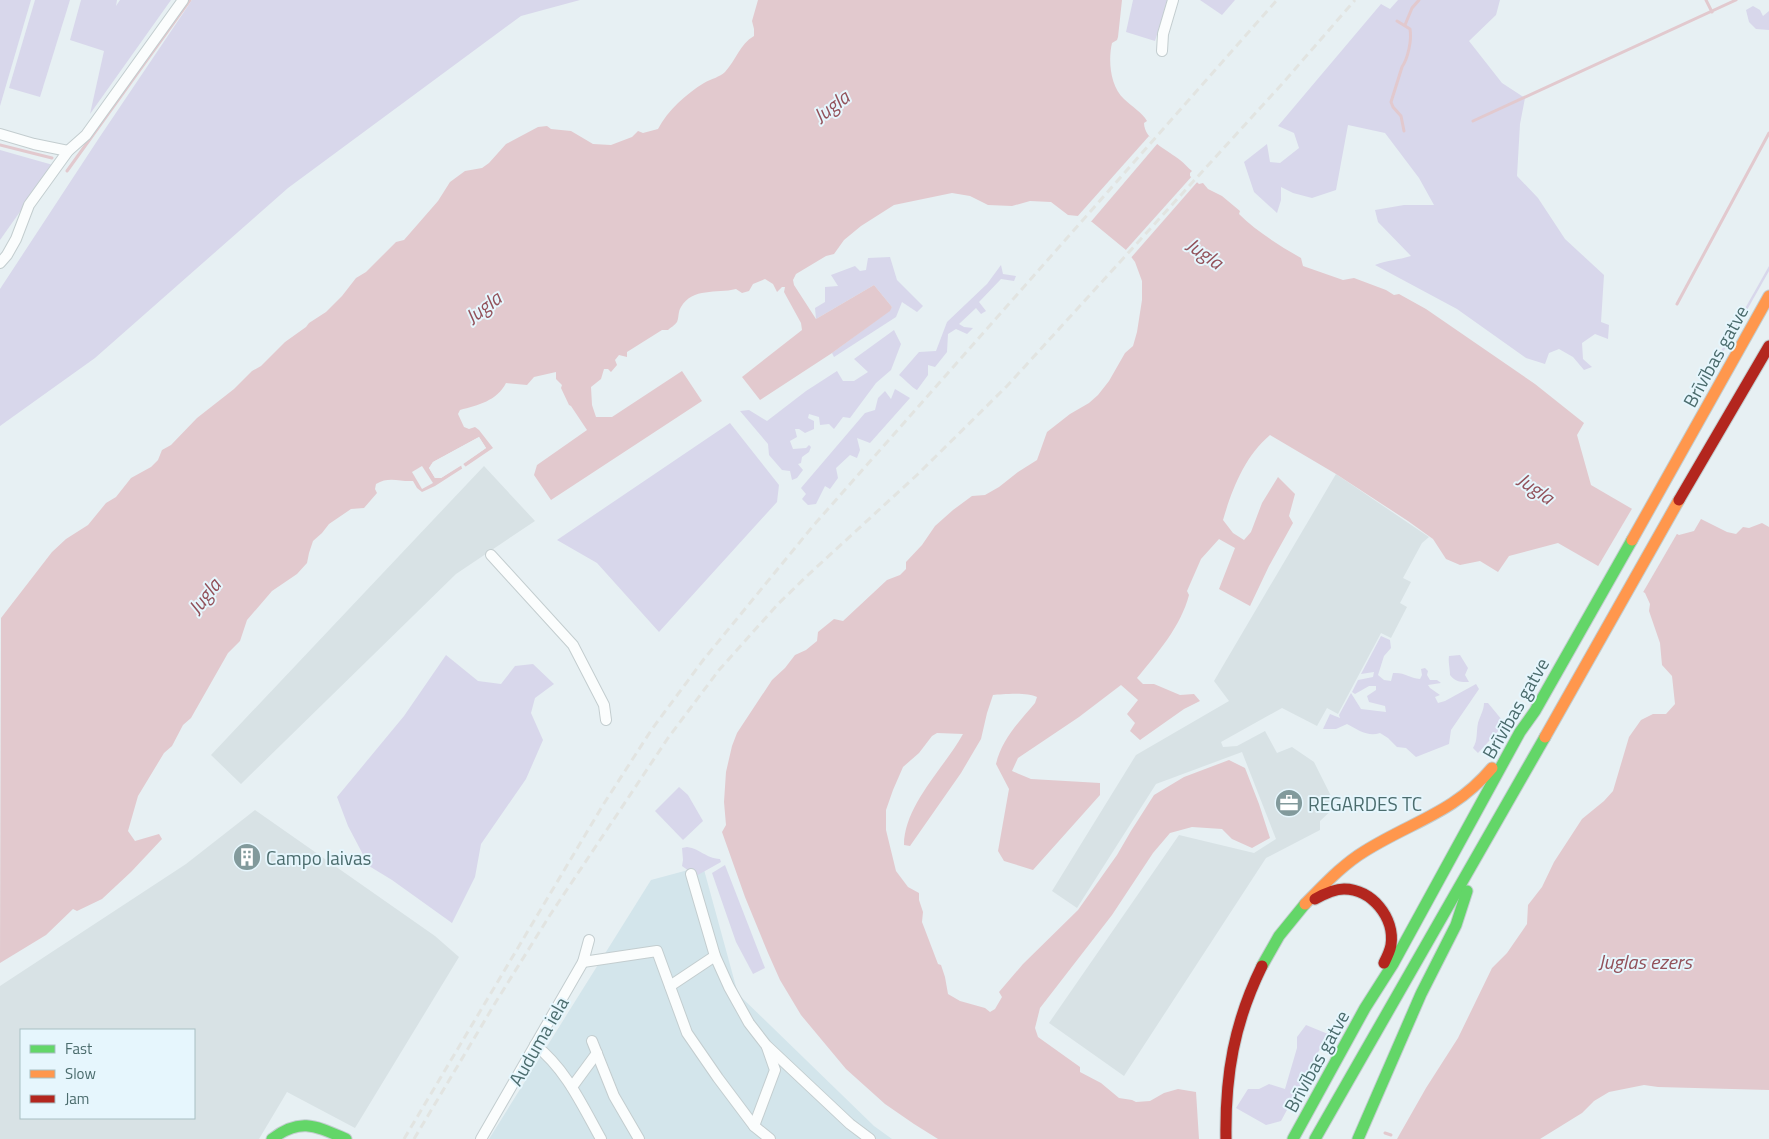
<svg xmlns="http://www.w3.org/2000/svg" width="1769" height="1139" font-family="'Titillium Web',sans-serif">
	<rect width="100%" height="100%" fill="#e7f0f3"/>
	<polygon fill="#d3e5eb" points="703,866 738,994 874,1126 892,1139 489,1139 651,880"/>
	<g fill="#d8e2e5" fill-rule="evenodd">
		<polygon points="484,466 535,521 456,574 241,784 211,755"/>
		<polygon points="1336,474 1429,537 1422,543 1403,578 1411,582 1400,603 1407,607 1391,638 1381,633 1338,714 1327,708 1317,726 1282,708 1221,742 1223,747 1237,746 1265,731 1277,753 1292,747 1314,762 1336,806 1320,821 1320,830 1266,858 1124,1076 1049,1023 1179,835 1254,853 1276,839 1242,752 1156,784 1077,908 1052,891 1136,755 1229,701 1214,681"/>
		<path d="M255 810 435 936 459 957 355 1128 287 1092 259 1139H0V986L186 864ZM21 1030H194V1118H21Z"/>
	</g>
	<g fill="#d8d7eb">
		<polygon points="0,0 31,0 0,106"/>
		<polygon points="35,0 70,0 40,97 9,88"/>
		<polygon points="81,0 117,0 116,6 120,0 171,0 90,114 104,51 70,40"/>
		<polygon points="192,0 580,0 521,16 288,188 95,358 0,426 0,289 99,138"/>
		<polygon points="1133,0 1168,0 1155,41 1126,32"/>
		<polygon points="1200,0 1235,0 1222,15"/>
		<path d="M1398 0H1500L1496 15 1469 41 1502 83 1525 98 1520 124 1517 176 1538 198 1565 239 1604 275 1601 322 1609 325 1608 339 1595 334 1582 343 1583 359 1592 367 1584 370 1573 357 1559 349 1549 353 1545 364 1526 358 1457 309 1375 265C1388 260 1398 260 1411 256L1378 222 1375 210 1404 205H1434L1419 178 1385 133 1348 125 1336 190 1312 198 1293 193 1281 187V200L1277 213 1254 192 1244 162 1267 144 1270 162 1280 163 1299 148 1294 133 1278 126 1381 4 1390 9Z"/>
		<polygon points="1753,6 1760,10 1763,16 1769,11 1769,30 1756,29 1749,22 1746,10"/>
		<polygon points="0,150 53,165 0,240"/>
		<polygon points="890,257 897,280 923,306 917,312 902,302 896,317 834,357 832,353 889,311 892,307 874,285 816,319 815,308 825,302 825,287 838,286 831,275 855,266 860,271 866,270 868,258"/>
		<path d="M1001 265 1003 274 1016 276 1014 281 1001 279 979 302 986 311 981 314 976 308 959 324 964 327 973 328 967 334 956 329 948 334 947 352 935 367 928 365V375L917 390C910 386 906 380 899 375L919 352 936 351 947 322 987 284Z"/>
		<polygon points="1769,266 1769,271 1709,377 1707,376"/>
		<polygon points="894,330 901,344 891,370 876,383 850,418 843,417 834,429 829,424 820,425 819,417 809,414 808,418 814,421 814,429 805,433 799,429 795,429 797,437 790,441 793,449 806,448 809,445 811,447 809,452 802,457 801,463 798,464 803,470 797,478 792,480 790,471 782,470 769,455 768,444 740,411 749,410 767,421 806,391 837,371 843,381 854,381 868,372 854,359"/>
		<polygon points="895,389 910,398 870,443 857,438 860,450 857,458 850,455 836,468 838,478 830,489 825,486 816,504 808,505 802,499 806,494 801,488 865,413 875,410 878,398 885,391 891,399"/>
		<polygon points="730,423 779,485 777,502 659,632 597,563 557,540"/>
		<path d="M1381 636 1390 640 1391 648 1384 656 1378 675 1384 680 1391 681 1393 673C1405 672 1409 678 1420 679L1422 675 1421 669 1425 668 1428 671 1427 675 1430 680H1437L1441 683 1428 685 1430 688 1440 695 1435 697 1438 703 1445 701 1476 684 1479 689 1451 730 1449 744 1416 757 1406 748 1397 747 1388 738 1380 733C1368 737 1358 730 1347 724L1336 729H1323L1330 714 1340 718 1339 715 1351 693 1361 709 1386 712 1385 706 1369 702 1367 696 1376 690V686H1369L1355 694 1352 692 1358 680 1373 677 1374 672 1361 674Z"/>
		<polygon points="446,655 478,681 501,684 515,666 533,664 554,684 535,698 531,713 543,740 526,779 481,844 475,877 452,923 392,880 369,866 348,826 337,797 404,716"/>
		<path d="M1460 655 1468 668 1465 675 1469 682C1461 682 1455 682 1450 675 1450 668 1448 662 1449 656Z"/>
		<path d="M1484 703H1488L1502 720 1500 729 1478 753 1473 748C1478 740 1476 733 1478 723 1480 716 1484 710 1484 703Z"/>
		<polygon points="679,787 688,795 703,821 683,840 655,811"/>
		<path d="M687 847C701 849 705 858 720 859L721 862 696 876 682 866 683 860 682 848Z"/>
		<polygon points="725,865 765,968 753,974 736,942 712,873"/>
		<polygon points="1306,1025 1328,1034 1281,1121 1266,1125 1236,1108 1248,1089 1259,1089 1269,1084 1285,1089 1297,1048 1297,1037"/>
	</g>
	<path fill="#e2c9ce" d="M758 0H1122L1118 37 1117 40 1112 43C1108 60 1110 86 1124 99 1132 107 1142 112 1147 121L1144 123C1144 140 1169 151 1180 160 1184 163 1188 168 1192 171L1190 173V176L1199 184 1203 183 1208 189 1222 196 1240 211 1239 214C1256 231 1280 246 1301 258L1303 266 1343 280 1354 278 1386 290 1394 295 1399 294 1426 309 1535 384 1584 423 1577 435 1591 485C1620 502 1649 519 1679 535L1694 531 1701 519 1727 532 1736 534 1743 527 1749 528 1762 523 1769 527V1090L1658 1087 1644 1085 1609 1092 1594 1101 1582 1113 1540 1139H1397L1426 1088 1458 1038 1492 968 1507 953 1527 924 1528 905 1542 887 1554 862 1582 819 1604 801 1613 791 1629 737 1641 720 1653 714H1666L1675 704 1672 676 1662 665 1660 643 1649 611 1650 604 1645 593 1558 543 1509 556 1498 572 1480 561 1460 565 1446 559 1433 539 1408 521 1336 474 1270 435C1245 456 1232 489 1223 520L1233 533 1244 540 1251 532 1262 503 1278 477 1295 494 1289 516 1293 523 1269 566 1250 606 1219 589 1235 548 1219 539 1201 559 1187 591 1189 595C1181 626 1157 654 1137 678L1143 684H1154L1180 695 1194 694 1200 701 1184 709 1140 740 1130 731 1135 723 1127 714 1138 700 1121 685 1079 717 1018 758 1012 771 1031 779 1100 783V795L1033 870 1004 861 998 851 1009 789 996 764C1002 739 1019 722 1035 703L1037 697C1028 692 1003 694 993 695L987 713 981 739 961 773 910 846 904 845C904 805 945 767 963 734L937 733 932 736 919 753 903 767 893 790 886 810V830L896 871 908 887 919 893V900L923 912 922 922 938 964 941 965 945 977 948 994 960 1001 985 1008 990 1012 995 1009 1002 997 999 992 1023 964 1078 910 1117 855 1131 831 1154 795 1184 777 1229 760 1245 768 1259 804 1270 838 1252 848 1232 839 1222 829 1192 827 1170 833 1153 853 1112 915 1040 1008 1035 1028 1038 1037 1080 1067V1072L1101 1083 1119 1098 1132 1100 1136 1102 1150 1101 1164 1093 1178 1089 1196 1092 1199 1139H938L914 1124 885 1104 846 1069 801 1015 780 980 768 953 745 897 722 832 726 825 724 802 726 772 732 746 737 733 772 680 785 668 795 655 806 650 817 641 818 632 834 619 843 621 887 580 900 575 906 569V562L922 545 935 526 953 510 972 496 985 495 999 487 1018 472 1037 460 1047 432 1070 414 1089 403 1098 395 1109 381 1125 353 1133 346 1137 332 1142 300V281L1135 262 1126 250 1092 222 1078 216 1068 215 1051 202 1030 201 1012 206 988 205 970 196 952 193 894 205 861 226 844 240 834 254 826 256 796 274 793 280 794 285 816 319 874 285 892 307 890 311 832 353 760 400 742 377 802 330 801 323 784 292 785 287H782L777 292 773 284 765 279 753 284 749 291 742 293 736 289C716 294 693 287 681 307 678 311 679 318 677 322 675 325 670 328 668 330H662L627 352V357L619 355 615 360 617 365 611 372 608 369H604L601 379 591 387 592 405 596 417H612L682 371 702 401 551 500 534 475 537 465 587 430 571 406 569 405 561 388 562 385 556 379V372L534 377 527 385 506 383C497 401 478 405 460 410L458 414 464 427 469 429 475 427 479 430 493 448 465 467 463 464 486 448 479 437 433 462 429 468 435 478H441L462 465 463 468 435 486 422 492 417 488 413 481C400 482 389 476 376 484L375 489 377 493 364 508 351 509 329 524 322 533 313 541 309 553 307 563 297 574 272 591 247 620 240 641 228 653 191 718 183 725 172 746 164 753 138 796 128 831 135 841 159 834 162 839 131 872 102 899 77 911 73 909 46 935 0 963 1 618 52 552 66 539 88 525 106 503 116 497 131 478 151 467 158 460 162 450 171 445 197 418 234 389 252 371 261 366 285 342 306 327 309 323 326 312 342 296 356 278 366 272 396 242 404 240 438 201 450 182 465 171 482 168 489 163 506 144 538 127 547 126 551 129 571 131 593 144 611 145 632 137 638 131 643 133 658 129C668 110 686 94 704 83 711 79 720 77 725 72 736 60 740 44 754 36V29L752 21Z"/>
	<g fill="#e7f0f3" fill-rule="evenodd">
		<polygon points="1149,136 1158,143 1089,224 1076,218"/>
		<polygon points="1193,175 1199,180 1129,260 1124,252"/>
		<path d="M479 437 486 448 463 464 467 468 463 472 461 465 441 478H435L429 468 433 462ZM476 440H478L483 448 481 450 440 475H437L432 468 435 464Z"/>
		<polygon points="422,466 433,483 422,489 412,472"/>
		<polygon points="1633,507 1678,532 1642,594 1597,568"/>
	</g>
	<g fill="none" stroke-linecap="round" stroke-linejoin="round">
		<g stroke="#e2c9ce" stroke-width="3">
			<polyline points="1706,0 1712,12"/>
			<path d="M1397 21 1410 29C1412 40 1408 58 1402 67L1391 102 1393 107 1401 116 1404 131"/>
			<polyline points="1405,25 1412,8 1419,0"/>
			<polyline points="1473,121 1736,0"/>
			<polyline points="0,145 52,158"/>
			<polyline points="67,171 190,0"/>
			<polyline points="1677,304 1769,133"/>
			<polyline points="1385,1133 1391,1135"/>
		</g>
		<defs>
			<g id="street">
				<polyline points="1162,51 1163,34 1173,0"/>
				<polyline points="0,134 34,144 68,151"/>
				<polyline points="0,263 7,255 16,239 29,205 68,151 86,135 183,0"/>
				<polyline points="491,555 573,645 604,705 606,720"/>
				<polyline points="691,874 715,956 729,987 749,1023 766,1045 850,1124 870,1139"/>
				<polyline points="583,962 657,951 687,1033 718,1078 754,1126 770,1139"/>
				<polyline points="670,986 715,956"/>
				<polyline points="592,1041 614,1096 639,1139"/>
				<path d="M535 1045C566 1069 582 1105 601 1139"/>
				<polyline points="572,1087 597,1053"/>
				<polyline points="754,1126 775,1070 767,1047"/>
				<polyline points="481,1139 583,962 589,940"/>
			</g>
			<g id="fast">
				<polyline points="1262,966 1279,936 1305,904"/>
				<path d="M272 1139C300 1117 316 1126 346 1139"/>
				<polyline points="1293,1139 1365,1008 1393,964 1520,732 1535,711 1632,540"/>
				<polyline points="1315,1139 1545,737"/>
				<polyline points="1358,1139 1421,994 1456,925 1467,891"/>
			</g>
			<g id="slow">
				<polyline points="1632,540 1769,296"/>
				<polyline points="1545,737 1679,500"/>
				<path d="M1305 904C1324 885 1342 865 1365 851 1413 821 1454 813 1492 768"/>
			</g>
			<g id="jam">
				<polyline points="1679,500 1769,346"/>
				<path d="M1315 899C1324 894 1334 889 1344 889 1372 889 1395 918 1391 945 1390 951 1387 957 1384 963"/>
				<path d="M1226 1139C1225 1075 1234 1023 1262 966"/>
			</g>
		</defs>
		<use href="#street" stroke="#c3cdcf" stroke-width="12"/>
		<use href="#fast" stroke="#c2cdcf" stroke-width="13"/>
		<use href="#slow" stroke="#c2cdcf" stroke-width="13"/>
		<use href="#jam" stroke="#c2cdcf" stroke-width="13"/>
		<use href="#street" stroke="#fbfdfd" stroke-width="10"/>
		<use href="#fast" stroke="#63d668" stroke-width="11"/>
		<use href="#slow" stroke="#ff974d" stroke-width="11"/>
		<use href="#jam" stroke="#b3261e" stroke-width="11"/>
		<g stroke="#e2e4e1" stroke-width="3" stroke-dasharray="8 5" stroke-linecap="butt">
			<polyline points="404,1139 603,805 652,729 704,659 813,526 1277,0"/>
			<polyline points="414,1139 497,1000 550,915 668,738 719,670 778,604 808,575 918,474 1007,386 1282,84 1355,0"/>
		</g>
	</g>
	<defs>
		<symbol id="office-disc" viewBox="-11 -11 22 22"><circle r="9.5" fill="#829a9c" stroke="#e6f6fd"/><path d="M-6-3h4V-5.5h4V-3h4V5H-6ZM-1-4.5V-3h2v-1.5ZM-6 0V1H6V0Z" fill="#fff"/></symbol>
		<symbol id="building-disc" viewBox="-11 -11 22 22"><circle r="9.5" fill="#829a9c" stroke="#e6f6fd"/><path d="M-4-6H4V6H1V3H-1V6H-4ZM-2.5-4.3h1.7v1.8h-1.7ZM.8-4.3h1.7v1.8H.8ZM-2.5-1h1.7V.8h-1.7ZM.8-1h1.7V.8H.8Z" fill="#fff"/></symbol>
	</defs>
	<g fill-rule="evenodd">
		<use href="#office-disc" x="1273" y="787" width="32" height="32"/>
		<use href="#building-disc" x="231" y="841" width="32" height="32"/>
	</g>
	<g text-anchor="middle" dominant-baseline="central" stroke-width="4" stroke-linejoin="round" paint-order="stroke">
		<g font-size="19" fill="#4b6c6d" stroke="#e6f6fd">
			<text transform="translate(1715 356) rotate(-61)">Brīvības gatve</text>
			<text transform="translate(1515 708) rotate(-60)">Brīvības gatve</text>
			<text transform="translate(538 1041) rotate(-60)">Auduma iela</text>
			<text transform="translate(1316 1061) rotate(-61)">Brīvības gatve</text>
		</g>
		<g font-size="19" fill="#4b6c6d" stroke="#e6f6fd" text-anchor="start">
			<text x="1308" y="803">REGARDES TC</text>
			<text x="266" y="857">Campo laivas</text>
		</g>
		<g font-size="20" font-style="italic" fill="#92515a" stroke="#e6f6fd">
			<text transform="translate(831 106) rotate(-37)">Jugla</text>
			<text transform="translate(1205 253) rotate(35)">Jugla</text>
			<text transform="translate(483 307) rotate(-37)">Jugla</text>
			<text transform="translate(1536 488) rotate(35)">Jugla</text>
			<text transform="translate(204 596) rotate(-52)">Jugla</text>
			<text x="1645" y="961">Juglas ezers</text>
		</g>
	</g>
	<rect x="20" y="1029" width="175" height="90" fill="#e6f6fd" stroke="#a8bfc3"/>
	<rect x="30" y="1045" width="25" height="8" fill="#63d668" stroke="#a8bfc3"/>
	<text x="65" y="1054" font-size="15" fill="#4b6c6d">Fast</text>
	<rect x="30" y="1070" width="25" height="8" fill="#ff974d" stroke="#a8bfc3"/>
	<text x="65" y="1079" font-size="15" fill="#4b6c6d">Slow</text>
	<rect x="30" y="1095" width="25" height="8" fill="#b3261e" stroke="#a8bfc3"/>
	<text x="65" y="1104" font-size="15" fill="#4b6c6d">Jam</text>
</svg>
